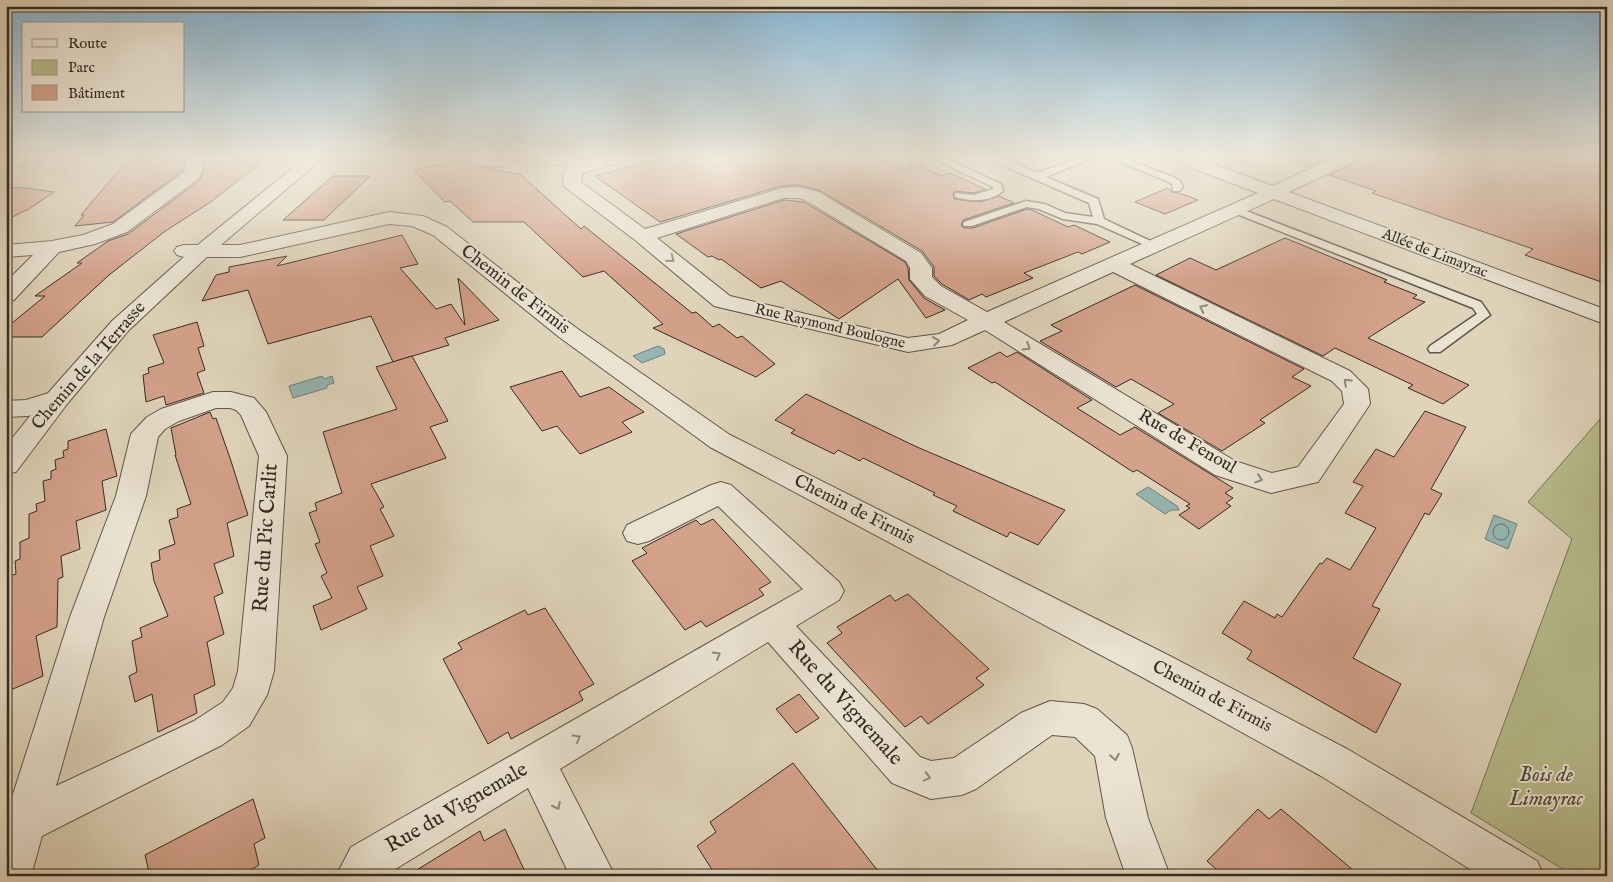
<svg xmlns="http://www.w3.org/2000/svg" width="1613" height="882" font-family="'IM FELL English',serif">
	<rect width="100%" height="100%" fill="#dfd4ba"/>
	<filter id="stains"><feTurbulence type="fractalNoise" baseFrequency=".004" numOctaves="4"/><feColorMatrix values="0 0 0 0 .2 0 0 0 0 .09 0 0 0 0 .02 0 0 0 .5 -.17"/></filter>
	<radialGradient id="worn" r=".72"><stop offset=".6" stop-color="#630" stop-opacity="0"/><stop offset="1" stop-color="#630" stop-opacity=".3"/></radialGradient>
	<polygon fill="#b7bb8c" stroke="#767457" points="1607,411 1607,876 1574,876 1471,813 1572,539 1528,502"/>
	<g fill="#94b7b4" stroke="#6e7f7a">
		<polygon points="658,346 664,349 665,354 642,363 633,356"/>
		<polygon points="322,376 324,379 332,376 334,383 327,385 327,388 293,398 289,386"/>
		<polygon points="1148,487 1177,506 1179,510 1171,510 1165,514 1136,494"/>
		<polygon points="1494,515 1517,524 1508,549 1485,539"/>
	</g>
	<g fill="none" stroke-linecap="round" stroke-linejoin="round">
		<circle stroke="#64726b" stroke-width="1" cx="1501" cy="532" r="8"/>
	</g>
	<g fill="#d4a18b" stroke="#352c22">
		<polygon points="130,157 186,157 182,171 113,222 75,226 84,215 81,215"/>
		<polygon points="202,157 268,157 212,201 164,232 109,275 42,337 6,337 6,328 45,296 35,296 82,263 77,263 108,241 128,234 200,180 204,168"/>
		<polygon points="665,157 878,157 904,169 918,164 941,176 950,173 985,189 974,193 955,191 953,193 954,199 980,202 999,196 1014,203 963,220 961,225 964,228 973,228 1027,209 1032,210 1068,227 1074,225 1110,242 1082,254 1078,252 1024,273 1033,278 986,297 982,294 969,300 942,284 934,276 934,267 922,251 819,190 799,185 781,186 660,222 595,176"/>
		<polygon points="1288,157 1331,157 1308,168 1288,161"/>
		<polygon points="1359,157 1607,157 1607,284 1525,255 1533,249 1372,193 1376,191 1329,175 1356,163"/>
		<polygon points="462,159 468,164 521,175 581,229 584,226 692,313 696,312 713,327 719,324 737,338 742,336 775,364 756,377 653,328 663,324 604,271 583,277 524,222 473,222 450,201 445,202 414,170"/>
		<polygon points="333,176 370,176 324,220 283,220"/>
		<polygon points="6,187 25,188 54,192 29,209 6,220"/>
		<polygon points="1168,188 1172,192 1179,193 1198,200 1165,214 1135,202"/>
		<polygon points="784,200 804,202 905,262 908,268 909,280 924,298 945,310 926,318 898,279 839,319 781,281 761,288 721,259 719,260 712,256 708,257 676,234"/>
		<polygon points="402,235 418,264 400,268 436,309 451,304 465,325 458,278 499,320 445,338 449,345 393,362 371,316 268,344 248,290 202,301 216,275 229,272 229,267 287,256 277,266"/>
		<polygon points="1285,238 1387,280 1384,282 1417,295 1413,298 1425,302 1368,338 1469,385 1443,404 1408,388 1413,385 1335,348 1323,356 1156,275 1190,258 1216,270"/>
		<polygon points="1135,285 1304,369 1292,377 1311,386 1260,420 1265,423 1222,451 1158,413 1174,404 1131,379 1116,387 1040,341 1062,331 1051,325"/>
		<polygon points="197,322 204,346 198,348 205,370 197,373 204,393 166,405 164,396 146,402 143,375 149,373 148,368 164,363 153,335"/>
		<polygon points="1000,352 1007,357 1017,352 1092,400 1077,408 1120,435 1135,427 1233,488 1225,493 1233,498 1226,503 1231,506 1199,529 1179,515 1190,508 1186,506 1190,504 1137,470 1133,472 995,382 992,383 968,368"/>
		<polygon points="412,356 448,421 430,427 446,458 371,484 384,507 380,509 394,536 370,546 383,576 357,587 367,609 321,630 313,606 332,598 321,576 327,573 315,544 320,542 309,513 317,510 315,503 342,493 323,432 397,409 376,367"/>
		<polygon points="562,371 580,397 609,387 644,412 622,422 632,432 580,454 557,426 542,431 510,387"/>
		<polygon points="806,394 917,447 1065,510 1038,545 1010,532 1007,537 953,511 957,506 933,495 935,493 863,458 860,461 838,450 834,454 791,433 795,430 775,420"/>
		<polygon points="1425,411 1466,427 1431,489 1442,494 1429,515 1425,513 1372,606 1380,609 1353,658 1401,684 1376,733 1247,659 1252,651 1222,633 1244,601 1275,618 1277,614 1282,617 1320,563 1322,564 1327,558 1350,570 1376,528 1345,513 1363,486 1353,482 1376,449 1394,457"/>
		<polygon points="210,412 213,419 216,418 231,461 248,515 227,523 234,556 214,564 223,593 214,597 224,634 207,642 215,685 194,695 197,713 158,732 152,694 135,702 129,676 137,672 132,641 142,637 140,628 168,616 154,581 151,563 160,560 159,550 175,544 169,520 178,517 177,509 191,504 175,455 176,455 171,428"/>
		<polygon points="106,429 117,476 102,481 106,510 76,521 80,549 61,556 63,577 58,579 57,627 36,636 43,676 6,692 6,577 16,574 15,561 20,559 20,542 29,538 29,514 37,511 36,504 45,501 43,481 51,479 51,471 56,469 55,460 64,457 63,451 68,449 68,441"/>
		<polygon points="713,519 771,582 759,589 764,595 706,627 701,621 685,630 632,561 647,553 642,548 696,520 701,525"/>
		<polygon points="908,594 989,669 976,678 984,685 928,724 921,716 905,727 827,643 842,633 837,627 890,595 895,601"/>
		<polygon points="545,608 594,684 579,692 583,700 511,739 508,732 488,744 443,659 462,649 458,643 525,610 528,615"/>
		<polygon points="799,694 819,718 796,733 776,709"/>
		<polygon points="793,763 882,876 716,876 697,846 716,832 710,822"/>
		<polygon points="253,799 265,838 254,844 259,865 241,876 150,876 145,855"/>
		<polygon points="1258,809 1269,819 1281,809 1360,876 1224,876 1207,861"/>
		<polygon points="505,829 527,876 407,876 480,831 484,841"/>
	</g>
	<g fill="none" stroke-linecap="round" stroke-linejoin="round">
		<defs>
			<g id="service">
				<path d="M469 157C478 157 485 161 493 161 503 161 511 157 521 157 508 169 482 170 469 157Z"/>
				<path d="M930 157H943L1001 184 1003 191C991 202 970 202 955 197V193L974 195 993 189V187Z"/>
				<polygon points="991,157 1002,157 1037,173 1081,157 1094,157 1046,177 1098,199 1104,219 1161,246 1155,249 1151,248 1097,224 1063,219 1039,209 1027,207 972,226 964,226 963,224 964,222 1026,201 1045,204 1065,213 1093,217 1089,203 1004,166"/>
				<polygon points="1107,157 1120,157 1173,177 1180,181 1183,187 1179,191 1173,191 1172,184 1167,181"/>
				<polygon points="1236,207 1481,302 1490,315 1440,352 1430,352 1428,349 1430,346 1477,314 1473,308 1232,212 1231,210 1232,208"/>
			</g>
			<g id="minor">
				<path d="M188 157H200C204 162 203 173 199 178L127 232 95 244 59 252 14 300 6 302V282L33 255 6 257V245L52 241 83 235 113 224 184 172Z"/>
				<path d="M535 157H568L587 161 600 157H626L624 161 584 173 582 174 581 182 645 229 782 188 799 187 819 192 921 253 932 268V277L941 286 987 312 1258 193 1173 161 1171 157H1195L1273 186 1335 157H1357L1355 161 1289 192 1607 310V325L1274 199 1130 264 1350 371 1368 389 1370 404 1318 482 1271 493 1215 475 985 330 952 345 908 352 714 306 635 240 566 188 563 184 564 172 568 167 537 161ZM784 198H798L805 200 906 261 910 268V279L925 296 968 320 939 334 908 338 730 296 657 238ZM1113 272 1332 381 1342 391 1344 404 1298 467 1272 473 1235 461 1004 322Z"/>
				<polygon points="389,212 423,216 447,227 575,327 730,435 1168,655 1349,750 1537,861 1544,876 1481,876 1321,776 1142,677 710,447 559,337 433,235 412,226 389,224 240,257 184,257 177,255 174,251 177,247 184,245 240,245"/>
				<polygon points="58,390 67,392 71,398 67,404 28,416 6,417 6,401 26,400"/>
				<path d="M213 392H231L254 398 266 412 287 456 274 671 267 695 249 726 222 745 42 836 31 876H6V816L70 617 116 496 131 434 147 417 161 409ZM216 408H230L236 410 241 415 259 456 238 671 233 688 223 702 194 721 56 786 104 617 146 496 158 437 165 429 179 421Z"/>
				<polygon points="721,482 731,485 839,582 844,591 839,600 796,626 920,757 931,761 954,758 1021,713 1050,701 1084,704 1097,709 1127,735 1132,748 1148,818 1170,876 1126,876 1106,818 1095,756 1075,737 1052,735 976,789 962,795 931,799 892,783 768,642 560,769 615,876 570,876 528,788 384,876 336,876 351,847 803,589 718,506 649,541 638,544 627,541 623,533 627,525 711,485"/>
			</g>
			<g id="tertiary">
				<polygon points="44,157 42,161 6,168 6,158"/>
				<polygon points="306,157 324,157 208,256 128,331 67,404 16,472 6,474 6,446 49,392 112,321 194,248"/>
			</g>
		</defs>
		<use href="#service" stroke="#605648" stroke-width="3"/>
		<use href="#minor" stroke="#605648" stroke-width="2"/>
		<use href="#tertiary" stroke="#605648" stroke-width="2"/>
		<use href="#service" fill="#eae3d2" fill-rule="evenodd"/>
		<use href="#minor" fill="#eae3d2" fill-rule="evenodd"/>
		<use href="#tertiary" fill="#eae3d2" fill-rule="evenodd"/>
	</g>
	<defs><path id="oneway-chevron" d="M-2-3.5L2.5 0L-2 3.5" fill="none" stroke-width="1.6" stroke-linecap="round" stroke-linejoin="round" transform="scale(1.25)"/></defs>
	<g stroke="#90887a">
		<use href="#oneway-chevron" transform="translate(671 259) rotate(39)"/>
		<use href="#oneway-chevron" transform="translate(1203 308) rotate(-154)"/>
		<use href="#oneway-chevron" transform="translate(936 341) rotate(-8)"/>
		<use href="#oneway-chevron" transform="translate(1027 347) rotate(32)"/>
		<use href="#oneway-chevron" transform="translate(1347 382) rotate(-137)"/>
		<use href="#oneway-chevron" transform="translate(1259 479) rotate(18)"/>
		<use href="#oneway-chevron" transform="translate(717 655) rotate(-30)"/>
		<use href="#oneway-chevron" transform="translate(577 738) rotate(-30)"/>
		<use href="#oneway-chevron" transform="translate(1115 757) rotate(79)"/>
		<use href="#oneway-chevron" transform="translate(927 777) rotate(15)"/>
		<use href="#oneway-chevron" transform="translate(557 806) rotate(63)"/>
	</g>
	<linearGradient id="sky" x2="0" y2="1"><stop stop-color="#86b5d3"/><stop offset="0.56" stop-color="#f1ece0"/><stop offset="1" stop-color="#f1ece0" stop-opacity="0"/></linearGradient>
	<rect width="1613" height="280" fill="url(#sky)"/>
	<g text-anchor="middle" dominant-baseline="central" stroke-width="4" stroke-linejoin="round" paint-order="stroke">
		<g font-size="15" fill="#352c22" stroke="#eae3d2">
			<text transform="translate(1435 253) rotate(21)">Allée de Limayrac</text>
			<text transform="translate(830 326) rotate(13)">Rue Raymond Boulogne</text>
		</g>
		<g font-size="18" fill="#352c22" stroke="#eae3d2">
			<text transform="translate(515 290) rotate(38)">Chemin de Firmis</text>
			<text transform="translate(89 366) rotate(-49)">Chemin de la Terrasse</text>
			<text transform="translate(1187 442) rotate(30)">Rue de Fenoul</text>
			<text transform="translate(854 510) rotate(27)">Chemin de Firmis</text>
			<text transform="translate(1212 697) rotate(28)">Chemin de Firmis</text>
		</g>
		<g font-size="21" fill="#352c22" stroke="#eae3d2">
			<text transform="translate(266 538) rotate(-86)">Rue du Pic Carlit</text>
			<text transform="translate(845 703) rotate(48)">Rue du Vignemale</text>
			<text transform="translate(457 808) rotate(-30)">Rue du Vignemale</text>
		</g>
		<g font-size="21" font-style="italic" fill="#4f4937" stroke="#eae3d2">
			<text x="1546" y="775">Bois de<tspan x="1546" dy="24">Limayrac</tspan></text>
		</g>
	</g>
	<rect width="1613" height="882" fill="none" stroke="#dfd4ba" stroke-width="25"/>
	<rect x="8" y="8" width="1598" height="867" fill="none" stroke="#352c22" stroke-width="2.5"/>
	<rect x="12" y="12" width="1588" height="857" fill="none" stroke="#352c22"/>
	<rect x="22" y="22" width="162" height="90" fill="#eae3d2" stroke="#a29a8c"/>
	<rect x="32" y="39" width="25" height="8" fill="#eae3d2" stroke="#a29a8c"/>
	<text x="68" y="48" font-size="15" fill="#352c22">Route</text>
	<rect x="32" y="60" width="25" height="15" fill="#b7bb8c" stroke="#a29a8c"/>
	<text x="68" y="72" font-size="15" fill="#352c22">Parc</text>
	<rect x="32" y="85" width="25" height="15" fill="#d4a18b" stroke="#a29a8c"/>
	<text x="68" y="98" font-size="15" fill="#352c22">Bâtiment</text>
	<rect width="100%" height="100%" filter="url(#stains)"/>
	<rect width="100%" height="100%" fill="url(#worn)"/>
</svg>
